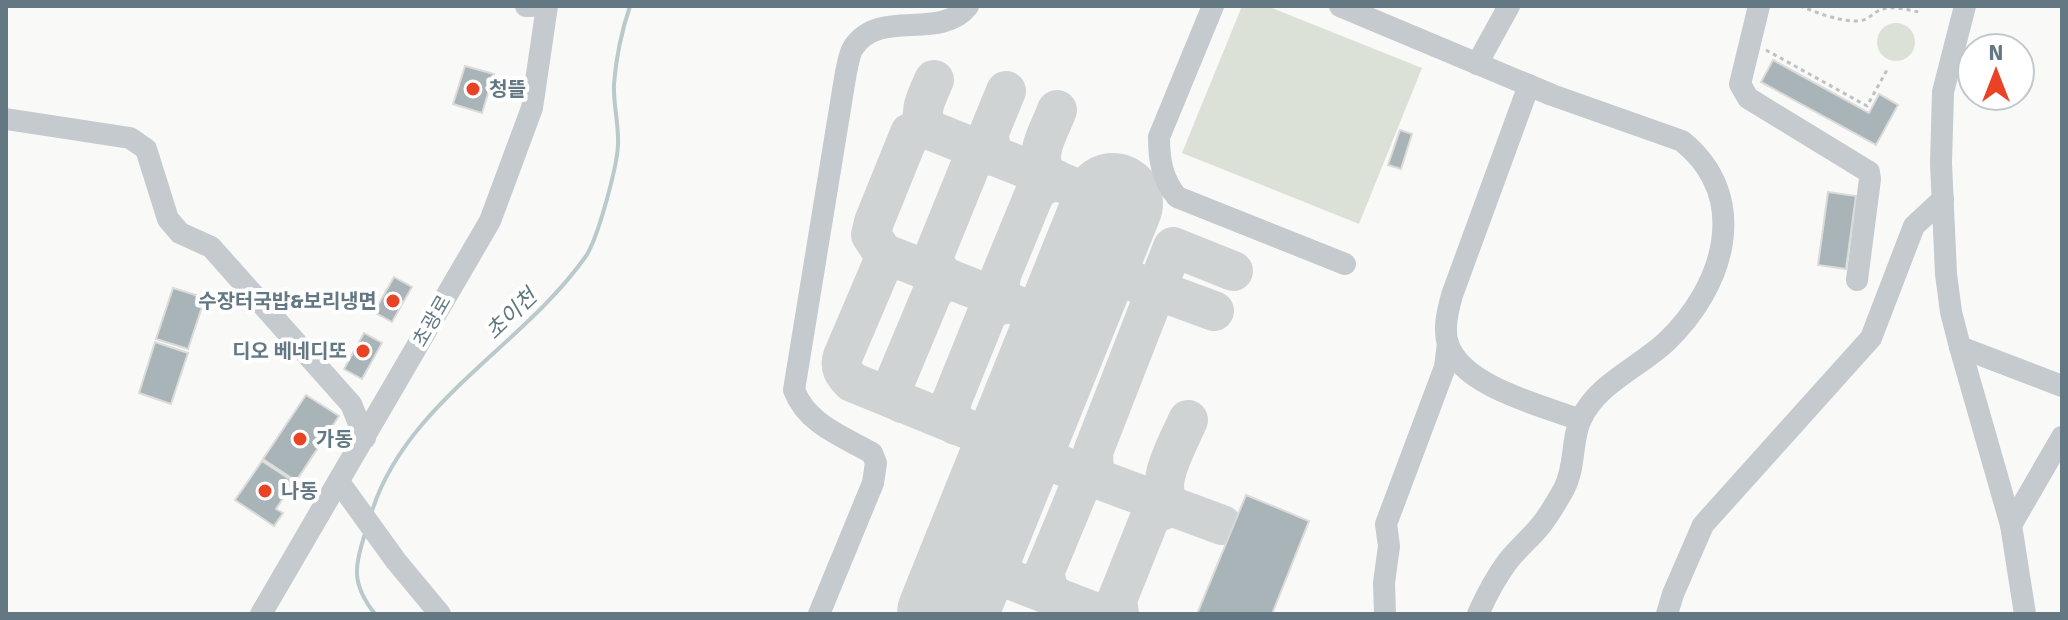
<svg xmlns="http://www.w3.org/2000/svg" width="2068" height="620" font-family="Signika,'Noto Sans KR',sans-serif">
	<rect width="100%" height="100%" fill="#f9f9f7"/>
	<g fill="#dbe1d7">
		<polygon points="1242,6 1267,6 1422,68 1359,224 1182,153"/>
		<circle cx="1896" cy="42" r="19"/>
	</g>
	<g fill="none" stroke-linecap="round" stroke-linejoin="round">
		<g stroke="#bac9cb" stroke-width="4">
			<path d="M372 511C407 402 523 346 586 256 598 238 617 167 618 145 619 124 613 104 614 84 616 58 622 30 630 6"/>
			<path d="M366 531C354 566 351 584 375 614"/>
		</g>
		<g stroke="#cfd3d4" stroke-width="40">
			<path d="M927 129C917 112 927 97 934 80"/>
			<path d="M1047 176C1032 155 1049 132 1057 110"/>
			<path d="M900 260 891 261 881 267 843 356C839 367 844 374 852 382L1014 448 1222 525"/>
			<polyline points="1088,265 1214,311"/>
			<polyline points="943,277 936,266 934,255 971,164 979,157 993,155 988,135 1006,91"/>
			<polyline points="1009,303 999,292 1001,275 1036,190 1055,179"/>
			<polyline points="1064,324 883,253 871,235 874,222 910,133 927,129 1113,203"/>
			<polyline points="902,403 895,393 894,384 933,291 942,283 953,281"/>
			<polyline points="956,425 950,409 952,400 988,311 996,306 1009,303"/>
			<polyline points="1101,480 1094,472 1093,452 1173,247 1233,271"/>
			<polyline points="968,563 1099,614"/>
			<polyline points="1050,595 1044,573 1080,486 1095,478"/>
			<path d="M1119 614 1117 600 1151 515 1172 506C1151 487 1179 442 1188 420"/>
		</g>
		<polyline stroke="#cfd3d4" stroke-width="100" points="947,614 1113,203"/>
	</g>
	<g fill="#a9b4b9" stroke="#dbdbd9" stroke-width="2">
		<polygon points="1773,60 1869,113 1879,94 1898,105 1876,145 1761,82"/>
		<polygon points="465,66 494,74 482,113 453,104"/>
		<polygon points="1400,130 1412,134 1401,169 1388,165"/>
		<polygon points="1828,192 1856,196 1846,269 1818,265"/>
		<polygon points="394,277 412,287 392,322 374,312"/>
		<polygon points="173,288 205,298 188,349 156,339"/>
		<polygon points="364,333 382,343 362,379 344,369"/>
		<polygon points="155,342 188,353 171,404 139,393"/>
		<polygon points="306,395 339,416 296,481 263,459"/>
		<polygon points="262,461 294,482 276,509 283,513 274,526 235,500"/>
		<polygon points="1246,495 1309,521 1272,614 1197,614"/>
	</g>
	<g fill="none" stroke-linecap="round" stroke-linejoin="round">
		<g stroke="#bec2c4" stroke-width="3" stroke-dasharray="4 4" stroke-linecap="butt">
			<path d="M1800 6C1818 13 1838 21 1857 21 1868 21 1871 14 1880 10 1891 5 1908 10 1919 12"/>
			<polyline points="1766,50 1867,106 1887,70"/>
		</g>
		<g stroke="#c4cacd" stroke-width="22">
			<polyline points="526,6 531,6"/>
			<path d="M1213 6 1159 137C1159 160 1162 179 1177 197L1345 264"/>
			<path d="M1340 6 1552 95 1682 141C1752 198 1724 287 1666 342 1638 368 1598 383 1581 419 1571 439 1576 466 1564 489 1557 501 1550 514 1541 525 1531 538 1518 548 1508 561 1496 577 1486 596 1478 614"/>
			<polyline points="1759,6 1740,84 1748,98 1869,172 1870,179 1857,280"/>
			<polyline points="1965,6 1943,92 1941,163 1946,274 1951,312 1960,347 2062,386"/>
			<polyline points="1477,64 1509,6"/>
			<path d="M1529 85 1452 295C1448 310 1443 329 1448 344 1463 387 1541 405 1580 420"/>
			<polyline points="6,119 130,138 146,149 168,219 180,233 211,247 351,404 365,438"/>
			<polyline points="1960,347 2011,525 2025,614"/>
			<polyline points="339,482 396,561 440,614"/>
			<polyline points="2011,525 2062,437"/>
			<polyline points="261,614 490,221 532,108 547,6"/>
			<path d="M819 614 873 483 876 463 872 453C842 436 807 424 794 390L846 72C848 65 849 54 853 48 879 7 939 42 968 6"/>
			<polyline points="1385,614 1384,583 1389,546 1386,524 1445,367 1448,343"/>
			<polyline points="1667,614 1673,594 1703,525 1871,338 1914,226 1943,199"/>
		</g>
	</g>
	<g fill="#ea4225" stroke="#fff" stroke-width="3">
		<circle cx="473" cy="89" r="8"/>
		<circle cx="393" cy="301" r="8"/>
		<circle cx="363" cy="351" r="8"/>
		<circle cx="300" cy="439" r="8"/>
		<circle cx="265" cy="491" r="8"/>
	</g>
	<g text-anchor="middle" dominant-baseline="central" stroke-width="8" stroke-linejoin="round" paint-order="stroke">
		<g font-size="20" font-weight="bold" fill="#637883" stroke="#fff" text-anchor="start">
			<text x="489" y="89">청뜰</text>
			<text x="377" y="301" text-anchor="end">수장터국밥&amp;보리냉면</text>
			<text x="347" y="351" text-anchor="end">디오 베네디또</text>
			<text x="316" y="439">가동</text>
			<text x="281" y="491">나동</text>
		</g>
		<g font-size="20" fill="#637883" stroke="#fff">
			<text transform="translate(432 321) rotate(-60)">초광로</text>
		</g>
		<g font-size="22" font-style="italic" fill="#5e777c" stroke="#fff">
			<text transform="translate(511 314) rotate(-44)">초이천</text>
		</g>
	</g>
	<rect width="2068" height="620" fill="none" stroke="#637883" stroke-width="16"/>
	<g transform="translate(1996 72)"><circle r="38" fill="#ffffff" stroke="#c1c9cd" stroke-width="2"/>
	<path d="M0-6L14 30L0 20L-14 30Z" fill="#ea4225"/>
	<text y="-12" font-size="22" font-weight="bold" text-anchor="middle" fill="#637883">N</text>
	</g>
</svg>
